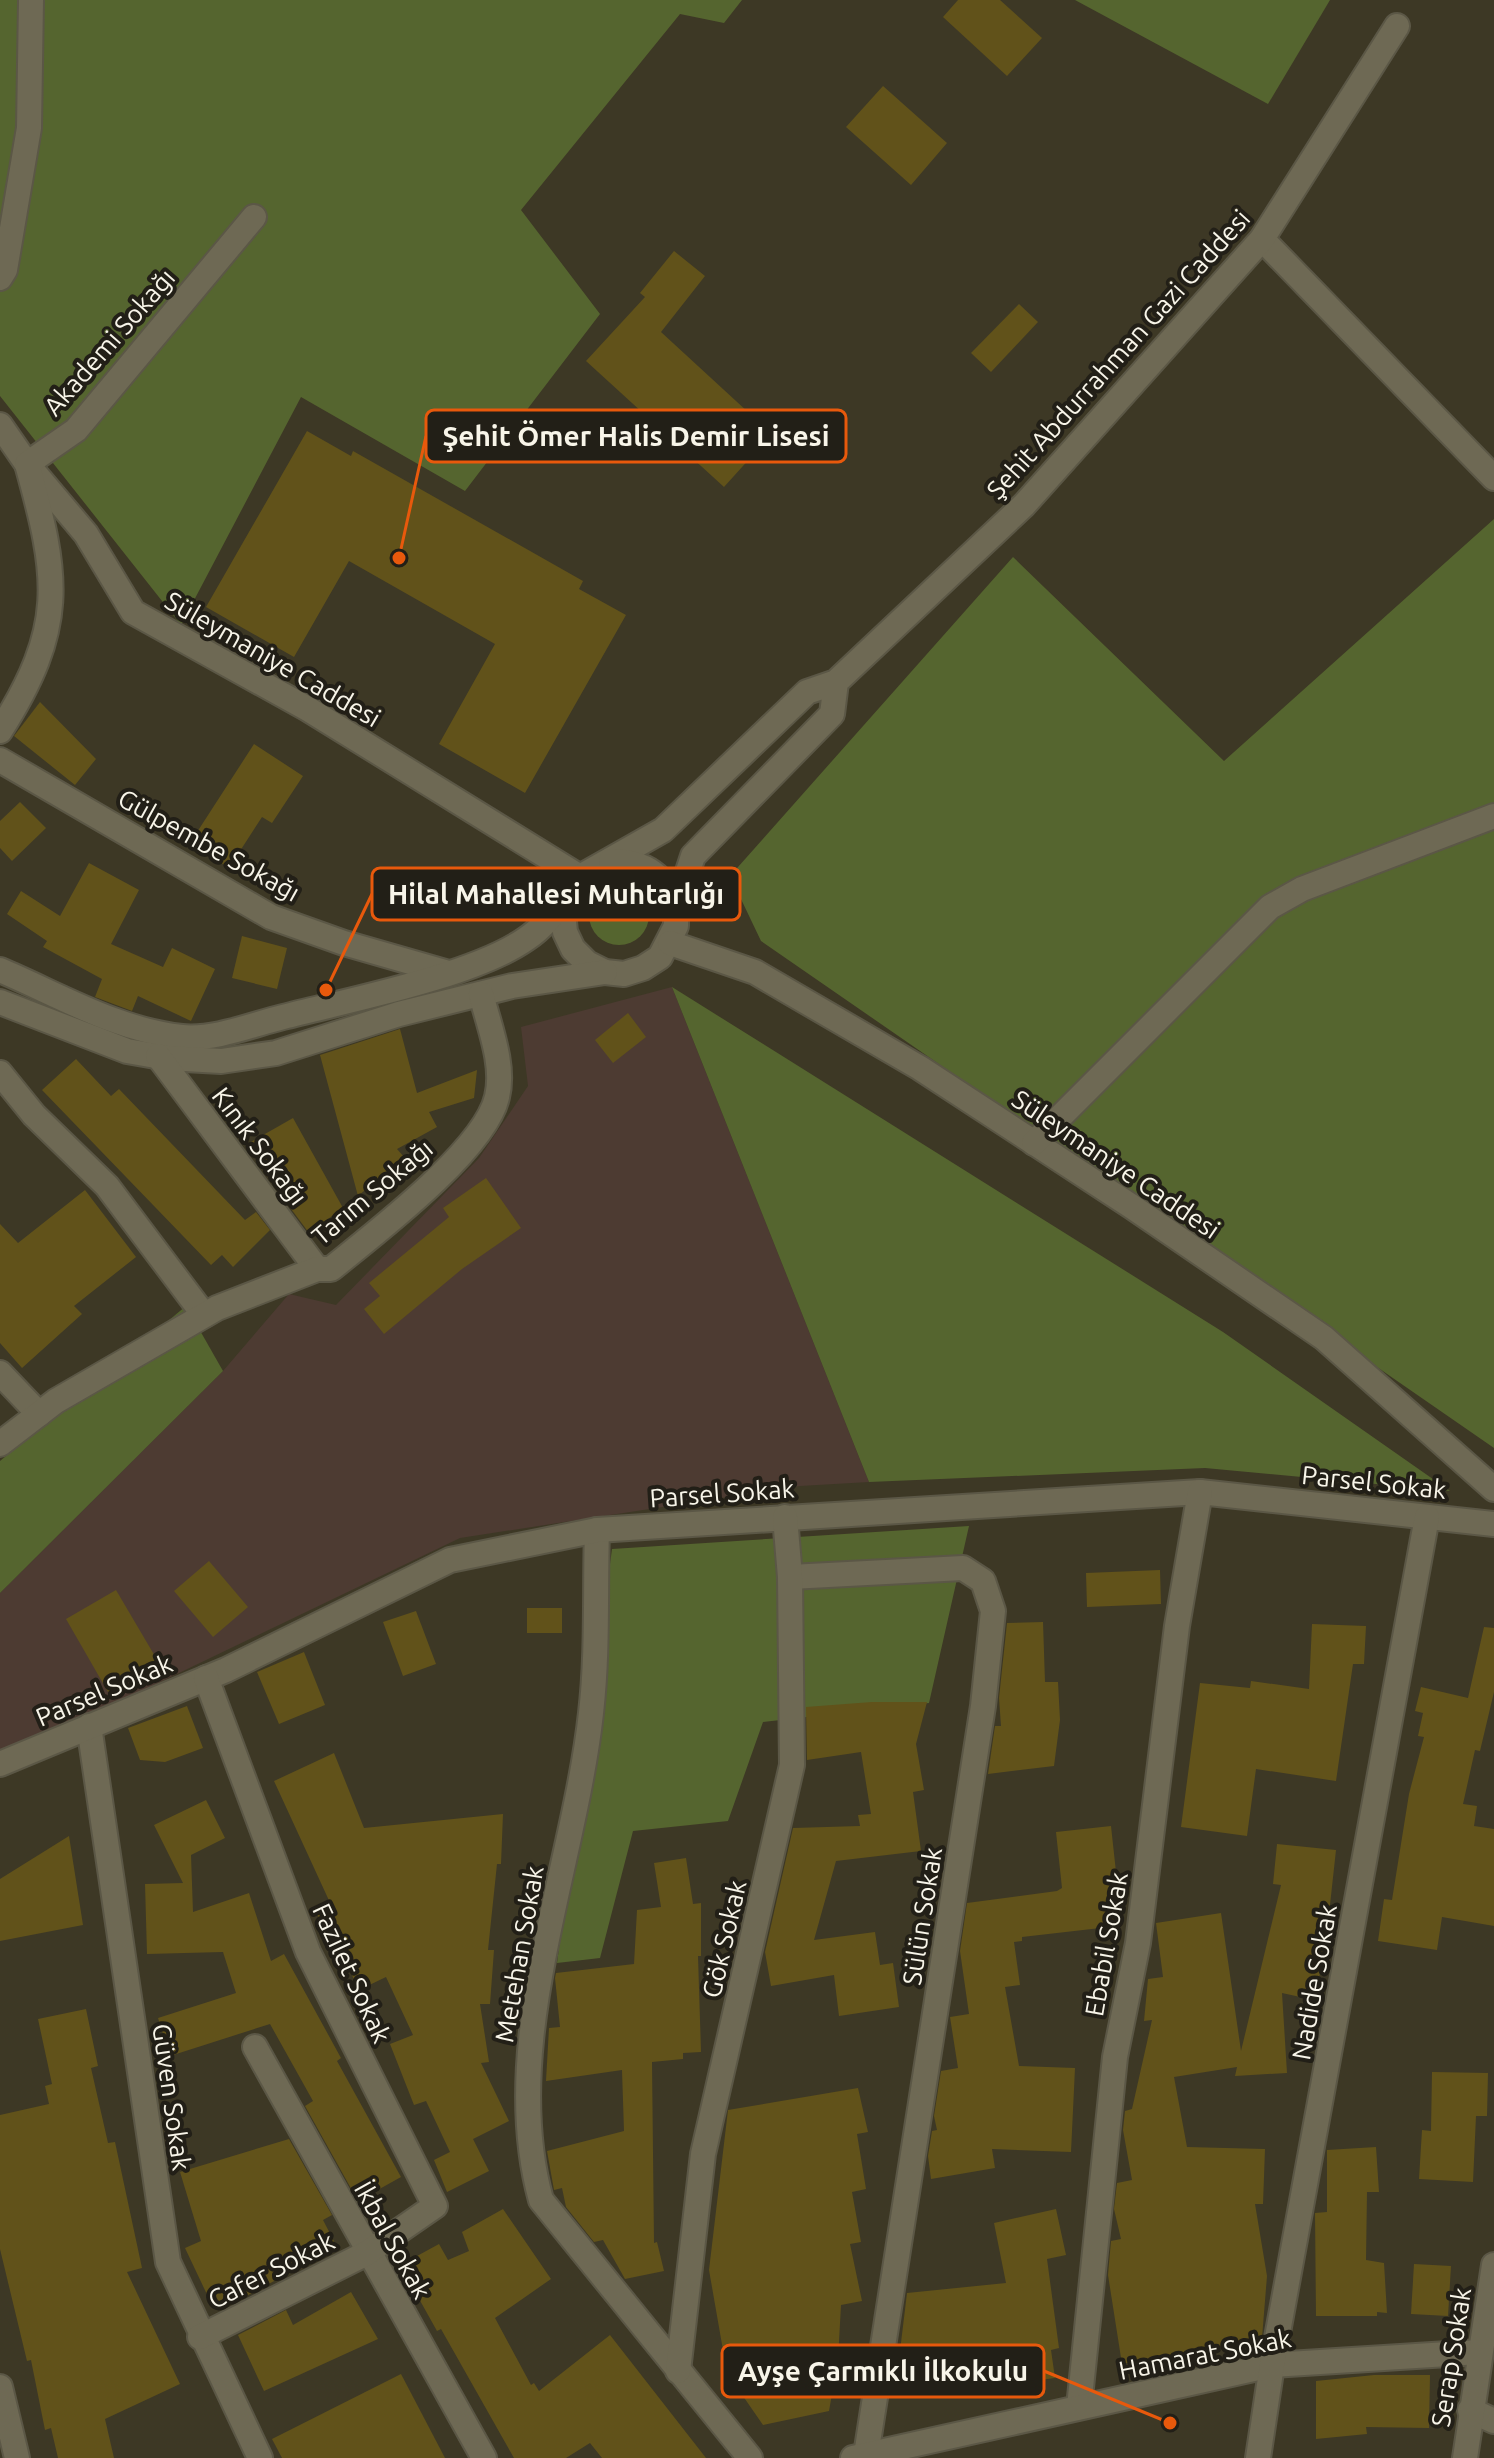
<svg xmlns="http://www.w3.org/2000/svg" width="1494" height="2458" font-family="Ubuntu,sans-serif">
	<rect width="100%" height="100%" fill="#3d3825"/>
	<polygon fill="#4d3b32" points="672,987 869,1482 800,1486 460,1538 0,1759 0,1593 223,1371 289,1294 336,1305 479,1158 528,1086 521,1027"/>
	<g fill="#55652f">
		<polygon points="0,0 742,0 724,23 680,14 521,210 600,314 465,491 301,397 181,625 0,396"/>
		<polygon points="1075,0 1330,0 1268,104"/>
		<polygon points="1494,519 1494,1448 761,941 730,876 1013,557 1224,761"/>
		<circle cx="619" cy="915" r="30"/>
		<polygon points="672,987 1223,1332 1450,1491 1205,1468 869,1482"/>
		<polygon points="186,1306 223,1371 0,1593 0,1461"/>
		<polygon points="969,1526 929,1703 763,1722 728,1821 633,1831 600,1958 557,1963 612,1549"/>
	</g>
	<g fill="#61521a">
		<polygon points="958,0 1000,0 1042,38 1007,76 943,17"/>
		<polygon points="883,86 947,143 911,185 846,127"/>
		<polygon points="674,251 705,276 661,332 772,434 724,487 586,361 645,297 640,293"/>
		<polygon points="1019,304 1038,322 991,372 971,353"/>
		<polygon points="307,431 351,456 353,451 583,581 579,589 626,615 525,793 439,744 495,644 349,561 294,657 206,607"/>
		<polygon points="40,702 96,759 75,785 14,736"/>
		<polygon points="254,744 303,776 272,823 262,817 229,868 190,843"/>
		<polygon points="20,802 46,828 12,861 0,848 0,821"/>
		<polygon points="89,863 139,890 111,944 163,967 172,948 215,969 191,1021 138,996 132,1011 95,997 102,979 43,947 47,941 7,914 21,891 60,916"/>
		<polygon points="242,936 287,948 277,989 232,978"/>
		<polygon points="628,1013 646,1037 613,1063 595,1040"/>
		<polygon points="400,1029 417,1093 477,1070 474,1098 429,1112 437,1127 397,1149 404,1157 358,1196 320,1055"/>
		<polygon points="76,1059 111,1096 119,1089 245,1220 256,1212 270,1230 233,1267 222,1255 211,1265 42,1090"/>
		<polygon points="293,1118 343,1208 309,1233 274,1186 249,1143"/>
		<polygon points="486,1178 521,1228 462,1269 384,1334 364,1309 380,1296 369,1283 449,1217 443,1208"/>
		<polygon points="85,1190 136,1257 74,1306 82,1314 22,1368 0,1343 0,1224 18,1243"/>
		<polygon points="209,1561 248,1607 213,1637 174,1591"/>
		<polygon points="1160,1570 1161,1604 1087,1607 1086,1573"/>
		<polygon points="116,1590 159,1663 108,1692 66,1619"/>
		<rect x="527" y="1608" width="35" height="25"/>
		<polygon points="416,1611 436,1664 403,1676 383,1622"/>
		<polygon points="1043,1622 1045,1682 1058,1682 1060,1720 1054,1766 988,1774 995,1726 1001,1726 999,1698 1007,1623"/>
		<polygon points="1312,1624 1366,1626 1364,1664 1353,1664 1336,1781 1256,1769 1247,1836 1181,1827 1200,1683 1250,1688 1251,1681 1309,1689"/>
		<polygon points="1484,1627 1494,1628 1494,1692 1480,1751 1475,1750 1463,1804 1477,1806 1474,1826 1494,1829 1494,1926 1442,1917 1437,1950 1378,1941 1384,1899 1392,1900 1409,1794 1424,1737 1418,1736 1423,1713 1415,1711 1421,1687 1468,1698"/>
		<polygon points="304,1652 325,1705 279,1724 257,1672"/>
		<polygon points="872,1702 927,1702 916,1744 924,1790 913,1792 921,1851 836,1861 814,1940 875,1932 880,1965 893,1963 899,2007 839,2016 834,1975 771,1986 765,1952 793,1828 860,1826 858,1815 871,1814 861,1752 807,1760 806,1707"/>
		<polygon points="187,1706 203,1748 165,1762 140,1760 128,1728"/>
		<polygon points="334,1753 364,1828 503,1814 501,1864 497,1864 488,1950 494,1950 490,2004 480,2004 489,2062 481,2063 509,2121 473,2139 489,2171 447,2192 434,2160 450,2152 426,2101 414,2105 390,2044 413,2035 386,1977 359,1990 340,1950 335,1952 317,1914 332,1907 274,1781"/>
		<polygon points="206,1800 225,1838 191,1855 193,1912 249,1893 271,1961 284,1954 341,2058 337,2061 401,2177 358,2201 305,2106 313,2101 270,2024 170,2056 158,2018 236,1993 223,1952 147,1954 145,1884 183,1883 154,1825"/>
		<polygon points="1111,1826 1116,1872 1111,1873 1118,1926 1022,1937 1022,1941 1014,1942 1020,1985 1005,1987 1019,2066 1075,2068 1071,2152 992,2149 995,2168 931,2179 928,2156 932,2131 937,2130 934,2116 941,2071 958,2068 950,2017 969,2014 960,1951 967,1903 1057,1891 1062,1888 1056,1832"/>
		<polygon points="69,1836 83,1925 0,1941 0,1879"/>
		<polygon points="1277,1844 1336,1850 1329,1914 1333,1915 1314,2000 1282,1993 1287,2073 1235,2076 1237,2067 1174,2077 1187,2147 1265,2149 1263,2204 1255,2204 1267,2276 1262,2338 1122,2364 1108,2275 1111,2241 1121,2239 1114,2209 1117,2183 1132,2180 1123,2130 1125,2111 1132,2109 1152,2020 1144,2021 1148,1979 1163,1977 1156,1923 1221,1913 1241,2051 1281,1885 1273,1884"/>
		<polygon points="686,1858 693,1904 701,1903 701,1956 698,1956 701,2052 683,2053 683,2059 652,2062 654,2243 657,2242 664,2271 625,2279 603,2240 594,2242 566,2207 562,2188 554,2190 547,2151 624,2131 622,2070 546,2081 549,2028 560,2027 555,1978 556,1973 634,1964 637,1910 661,1907 654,1863"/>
		<polygon points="86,2009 98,2066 91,2068 108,2143 115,2142 142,2268 127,2272 180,2384 105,2419 114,2458 58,2458 51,2428 45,2430 31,2360 27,2361 0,2249 0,2115 49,2104 45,2086 52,2084 38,2019"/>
		<polygon points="1432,2072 1488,2073 1487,2116 1476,2116 1473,2182 1419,2179 1422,2130 1431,2131"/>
		<polygon points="858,2088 868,2132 857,2134 866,2189 852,2192 861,2242 850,2244 862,2301 841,2305 838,2360 829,2411 763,2425 727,2373 709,2270 728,2110"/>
		<polygon points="289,2139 332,2215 323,2220 337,2247 226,2307 222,2300 212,2305 185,2248 201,2241 180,2172"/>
		<polygon points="1376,2147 1379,2192 1367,2192 1366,2260 1384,2263 1387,2313 1377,2312 1377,2316 1316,2316 1315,2213 1327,2212 1327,2150"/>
		<polygon points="503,2209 551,2279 495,2318 531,2385 534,2383 539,2391 610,2335 706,2458 602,2458 590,2443 566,2458 514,2458 441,2329 437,2331 413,2288 408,2290 395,2268 439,2244 448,2260 469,2251 462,2232"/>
		<polygon points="1056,2209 1066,2255 1047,2259 1059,2348 1051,2350 1055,2378 1004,2385 1002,2374 896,2384 907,2293 1006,2283 994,2223"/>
		<polygon points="1414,2264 1451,2266 1448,2316 1411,2314"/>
		<polygon points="351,2292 378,2339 264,2391 238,2335 286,2310 293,2325"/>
		<polygon points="401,2374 445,2458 282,2458 272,2439"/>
		<polygon points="1374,2375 1430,2375 1429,2428 1366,2427 1367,2434 1316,2439 1316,2381"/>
	</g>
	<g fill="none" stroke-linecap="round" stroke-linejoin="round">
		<defs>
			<g id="minor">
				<polyline points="1262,239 1494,478"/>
				<polyline points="0,278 5,270 29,128 31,0"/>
				<polyline points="0,425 27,464 86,534 133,612 308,709 580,877"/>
				<polyline points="836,682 832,714 693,856 676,908 676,926 660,957 643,968 624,974 605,972 587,963 573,949 565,932 563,912 569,893 580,877 663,830 807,692 836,682 1024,505 1262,239 1397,26"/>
				<path d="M0 731C66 627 59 579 27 464L76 430 254 217"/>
				<polyline points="0,760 271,917 344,943 445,972"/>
				<path d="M611 861C646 861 666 876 676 908"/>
				<polyline points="670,943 755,972 920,1068 1131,1206 1324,1338 1494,1489"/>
				<path d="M0 970C59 995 117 1030 182 1037 215 1040 251 1025 283 1017 349 1000 473 976 526 939 544 927 555 912 567 895"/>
				<polyline points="0,1002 127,1051 167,1058 221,1061 276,1053 399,1014 512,986 605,972"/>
				<polyline points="158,1056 317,1269"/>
				<polyline points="0,1073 34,1115 107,1186 204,1315"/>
				<polyline points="1034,1143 1270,907 1302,889 1494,816"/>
				<polyline points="0,1373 39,1414"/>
				<path d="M0 1444 56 1401 217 1308 317 1269H331C374 1234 485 1150 497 1097 505 1065 489 1026 481 994"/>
				<path d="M597 1530C595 1591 598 1653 591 1713 574 1869 498 2045 541 2200L750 2458"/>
				<polyline points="790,1577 963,1568 983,1581 993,1611 983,1706 866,2455"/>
				<polyline points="89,1726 168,2262 260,2458"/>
				<polyline points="0,1764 226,1670 450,1560 597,1530 1200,1492 1494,1524"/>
				<polyline points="255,2047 484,2458"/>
				<polyline points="200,2337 367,2253 435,2206 308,1952 206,1678"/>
				<polyline points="678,2371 703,2154 792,1765 790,1577 785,1517"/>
				<polyline points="0,2387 17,2458"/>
				<polyline points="1079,2407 1115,2057 1138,1943 1177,1626 1200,1492"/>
				<polyline points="1470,2410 1494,2421"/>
				<polyline points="853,2458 1272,2365 1480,2352"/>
				<polyline points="1258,2458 1272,2365 1427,1517"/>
				<polyline points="1465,2458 1494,2265"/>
			</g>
		</defs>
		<use href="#minor" stroke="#5b5746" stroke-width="28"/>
		<use href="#minor" stroke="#6e6954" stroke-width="24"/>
	</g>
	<g text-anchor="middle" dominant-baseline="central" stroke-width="8" stroke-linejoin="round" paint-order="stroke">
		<g font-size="26" fill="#f8f5e9" stroke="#221f17">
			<text transform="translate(109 342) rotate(-49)">Akademi Sokağı</text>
			<text transform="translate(1118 354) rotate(-48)">Şehit Abdurrahman Gazi Caddesi</text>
			<text transform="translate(273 659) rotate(30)">Süleymaniye Caddesi</text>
			<text transform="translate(209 845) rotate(29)">Gülpembe Sokağı</text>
			<text transform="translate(260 1146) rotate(53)">Kınık Sokağı</text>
			<text transform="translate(1116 1164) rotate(34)">Süleymaniye Caddesi</text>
			<text transform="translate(372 1192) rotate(-40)">Tarım Sokağı</text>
			<text transform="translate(1374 1482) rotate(6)">Parsel Sokak</text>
			<text transform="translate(722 1493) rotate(-4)">Parsel Sokak</text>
			<text transform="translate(104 1690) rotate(-23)">Parsel Sokak</text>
			<text transform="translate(922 1916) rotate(-81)">Sülün Sokak</text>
			<text transform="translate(724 1939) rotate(-77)">Gök Sokak</text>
			<text transform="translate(1106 1944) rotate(-80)">Ebabil Sokak</text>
			<text transform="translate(519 1954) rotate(-80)">Metehan Sokak</text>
			<text transform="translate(352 1973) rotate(65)">Fazilet Sokak</text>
			<text transform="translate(1314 1982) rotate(-80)">Nadide Sokak</text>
			<text transform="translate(172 2097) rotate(82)">Güven Sokak</text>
			<text transform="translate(393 2240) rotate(61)">İkbal Sokak</text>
			<text transform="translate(271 2270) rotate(-27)">Cafer Sokak</text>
			<text transform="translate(1205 2354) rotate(-11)">Hamarat Sokak</text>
			<text transform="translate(1451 2357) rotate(-81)">Serap Sokak</text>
		</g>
	</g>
	<path fill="none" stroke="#e8590c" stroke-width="3" d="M399 558L426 436M326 990L372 894M1170 2423L1044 2371"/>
	<g fill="#e8590c" stroke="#221f17" stroke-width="3">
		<circle cx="399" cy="558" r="8"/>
		<circle cx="326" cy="990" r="8"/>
		<circle cx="1170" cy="2423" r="8"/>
	</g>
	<g fill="#221f17" stroke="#e8590c" stroke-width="3">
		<rect x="426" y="410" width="420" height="52" rx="8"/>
		<rect x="372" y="868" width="368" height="52" rx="8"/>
		<rect x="722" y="2345" width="322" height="52" rx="8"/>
	</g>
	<g font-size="28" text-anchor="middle" font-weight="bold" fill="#f8f5e9">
		<text x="636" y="446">Şehit Ömer Halis Demir Lisesi</text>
		<text x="556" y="904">Hilal Mahallesi Muhtarlığı</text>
		<text x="883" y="2381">Ayşe Çarmıklı İlkokulu</text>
	</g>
</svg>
